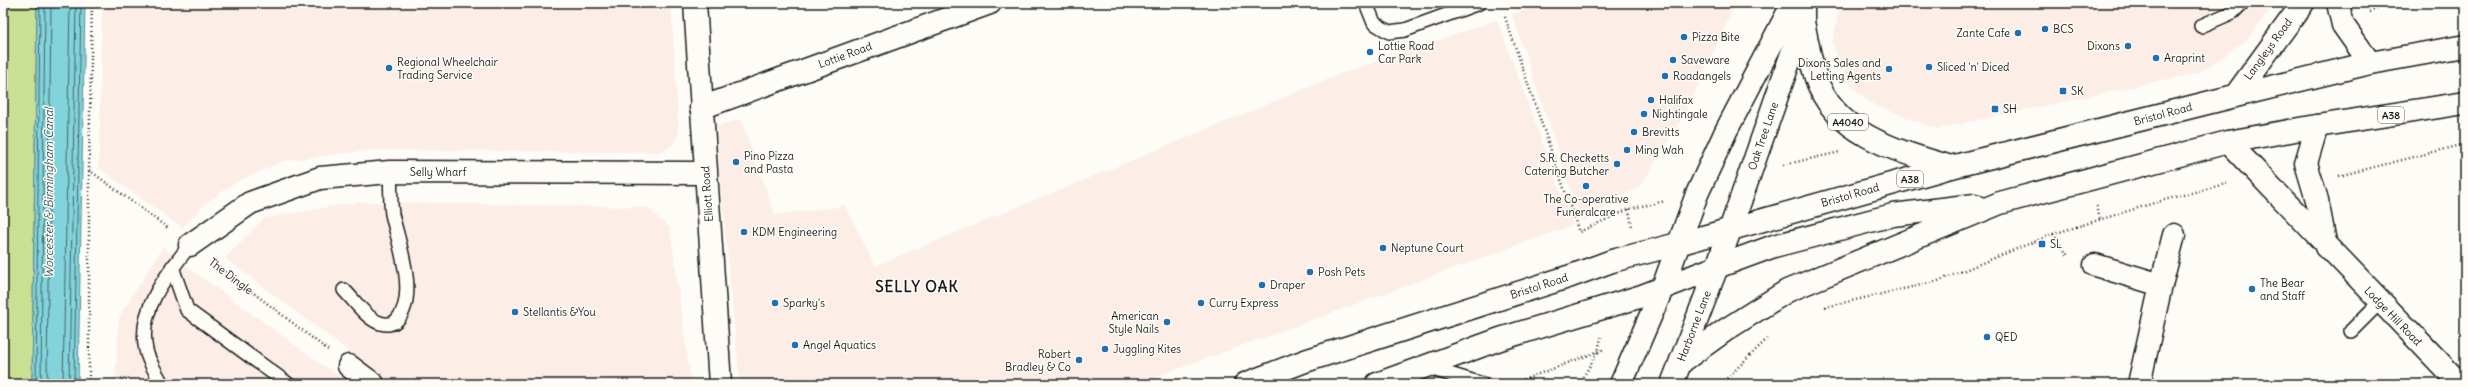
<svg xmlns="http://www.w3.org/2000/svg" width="2468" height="387" font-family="Delius,sans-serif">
	<rect width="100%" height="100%" fill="#fdfcf7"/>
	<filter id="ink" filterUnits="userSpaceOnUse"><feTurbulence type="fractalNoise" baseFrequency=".025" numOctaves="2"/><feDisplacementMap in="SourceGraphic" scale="8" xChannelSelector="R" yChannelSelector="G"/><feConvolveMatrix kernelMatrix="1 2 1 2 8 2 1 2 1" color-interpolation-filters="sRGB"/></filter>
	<g filter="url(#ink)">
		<g fill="#fcede7">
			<polygon points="102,3 671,3 679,133 673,145 661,152 371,150 283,161 233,184 206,203 182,228 99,168"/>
			<polygon points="1550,3 1736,3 1685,113 1642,184 1582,222 1512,14"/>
			<polygon points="1840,3 2275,3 2247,40 2201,72 1937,129 1872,104 1852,87 1832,44"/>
			<polygon points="1497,20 1573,225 1136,384 740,384 721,188 717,126 741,119 775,215 845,206 875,266 1346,72"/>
			<polygon points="359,202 647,207 670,228 691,384 392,384 225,258 264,218"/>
			<polygon points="163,247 186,266 349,384 115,384 119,317"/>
		</g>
		<polygon fill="#c9df94" stroke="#727e58" points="3,3 37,3 32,384 3,384"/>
		<polygon fill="#82d3db" stroke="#598a8f" points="37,3 85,3 78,384 32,384"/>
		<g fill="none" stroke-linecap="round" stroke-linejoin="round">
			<g stroke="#456568" stroke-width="1">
				<polyline points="36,384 40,3"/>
				<polyline points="41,384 45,3"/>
				<polyline points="47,384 51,3"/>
				<polyline points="63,384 70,3"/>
				<polyline points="69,384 76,3"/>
				<polyline points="74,384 81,3"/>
			</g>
			<defs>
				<g id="service">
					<polyline points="1366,3 1374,23 1389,32 1405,30 1479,3"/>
					<polyline points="2201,26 2233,12 2242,3"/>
					<polyline points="172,267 187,310 288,384"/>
					<path d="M344 290C355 301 366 318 380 323 386 325 393 324 397 320 419 296 398 242 392 214 390 201 391 186 390 172"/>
					<polyline points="2351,331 2380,302"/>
					<polyline points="1426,367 1482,384"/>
					<path d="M162 384C157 374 148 361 146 350 137 311 167 274 190 245"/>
				</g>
				<g id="minor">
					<polyline points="695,3 720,384"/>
					<polyline points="2338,3 2343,25 2370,63"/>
					<polyline points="2235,96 2303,3"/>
					<polyline points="701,108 990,3"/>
					<polyline points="190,245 250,203 320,178 390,172 705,173"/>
					<polyline points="2095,265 2161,285 2139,384"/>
					<polyline points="2161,285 2174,235"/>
					<polyline points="349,366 373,384"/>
				</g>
				<g id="tertiary">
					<polyline points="2317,126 2306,163 2317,200 2326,247"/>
					<polyline points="2228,142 2460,384"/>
				</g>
				<g id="secondary">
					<polyline points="1245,384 1305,361 1571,276 1612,261 1678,244"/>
					<polyline points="1377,384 1500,339 1642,296 1717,267"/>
				</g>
				<g id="trunk">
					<path d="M1803 22C1807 40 1810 60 1816 78 1834 135 1901 152 1951 167"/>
					<polyline points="1678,244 1951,167 2235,96 2370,63 2465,46"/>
					<polyline points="1717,267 1774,246 1893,215 1975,205"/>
					<polyline points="1681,362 1727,329 1787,291 2000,203 2228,142 2317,126 2465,103"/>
					<polyline points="1621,384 1663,287 1697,194 1726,131 1793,3"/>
					<polyline points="1672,384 1717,267 1803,22 1803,3"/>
				</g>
			</defs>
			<use href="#service" stroke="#1c1c1c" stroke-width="16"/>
			<use href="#minor" stroke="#1c1c1c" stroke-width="25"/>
			<use href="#tertiary" stroke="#1c1c1c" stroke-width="25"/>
			<use href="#secondary" stroke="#1c1c1c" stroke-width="25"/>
			<use href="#trunk" stroke="#1c1c1c" stroke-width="25"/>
			<g stroke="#1c1c1c" stroke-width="2.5" stroke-dasharray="1 3" stroke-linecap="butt">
				<polyline points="2369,12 2392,3"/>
				<polyline points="1505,17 1579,232 1629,209 1665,201"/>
				<polyline points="1783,165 1840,152"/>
				<polyline points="89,170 169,229"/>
				<polyline points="2339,176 2465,144"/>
				<polyline points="2097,206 2100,220"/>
				<polyline points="1629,209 1632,227"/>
				<polyline points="2053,234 2069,257"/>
				<polyline points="213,262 328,350"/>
				<polyline points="1825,307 1938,281 2053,234 2164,200 2229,183"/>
				<polyline points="89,384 89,170 92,3"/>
				<polyline points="1512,384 1605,349"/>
				<polyline points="1579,384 1598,352 1601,337"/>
				<polyline points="1721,384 1767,339"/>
			</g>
			<use href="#service" stroke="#fdfcf7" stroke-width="13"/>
			<use href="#minor" stroke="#fdfcf7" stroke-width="22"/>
			<use href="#tertiary" stroke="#fdfcf7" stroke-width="22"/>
			<use href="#secondary" stroke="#fdfcf7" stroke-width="22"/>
			<use href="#trunk" stroke="#fdfcf7" stroke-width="22"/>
		</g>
	</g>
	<g fill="#1f6fb2" stroke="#fdfcf7" stroke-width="1.5">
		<circle cx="2045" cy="29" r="4"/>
		<circle cx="2018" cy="33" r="4"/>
		<circle cx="1684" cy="37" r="4"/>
		<circle cx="2128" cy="46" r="4"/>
		<circle cx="1370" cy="52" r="4"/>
		<circle cx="2156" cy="58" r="4"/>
		<circle cx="1673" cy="60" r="4"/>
		<circle cx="1929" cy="67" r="4"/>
		<circle cx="389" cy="68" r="4"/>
		<circle cx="1889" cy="69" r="4"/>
		<circle cx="1665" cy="76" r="4"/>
		<rect x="2059" y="87" width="8" height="8" rx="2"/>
		<circle cx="1651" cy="100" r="4"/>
		<rect x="1991" y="105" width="8" height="8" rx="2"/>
		<circle cx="1644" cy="114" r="4"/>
		<circle cx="1634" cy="132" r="4"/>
		<circle cx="1627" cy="150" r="4"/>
		<circle cx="736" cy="162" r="4"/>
		<circle cx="1617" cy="164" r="4"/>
		<circle cx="1586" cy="186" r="4"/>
		<circle cx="744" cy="232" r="4"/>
		<rect x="2038" y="240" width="8" height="8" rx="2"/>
		<circle cx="1383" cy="248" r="4"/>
		<circle cx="1310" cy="272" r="4"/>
		<circle cx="1262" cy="285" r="4"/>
		<circle cx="2252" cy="289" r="4"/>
		<circle cx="775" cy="303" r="4"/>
		<circle cx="1201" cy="303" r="4"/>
		<circle cx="515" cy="312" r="4"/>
		<circle cx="1167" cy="322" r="4"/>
		<circle cx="1987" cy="337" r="4"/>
		<circle cx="795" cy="345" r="4"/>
		<circle cx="1105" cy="349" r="4"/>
		<circle cx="1079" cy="360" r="4"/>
	</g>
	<g text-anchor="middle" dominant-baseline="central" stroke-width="3" stroke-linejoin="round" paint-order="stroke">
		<g fill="#fdfcf7" stroke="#605f5e" stroke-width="1">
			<rect x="2378" y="107" width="26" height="16" rx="3"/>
			<rect x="1828" y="114" width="40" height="16" rx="3"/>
			<rect x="1897" y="171" width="26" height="16" rx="3"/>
		</g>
		<g font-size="10" font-weight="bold" fill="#1c1c1c">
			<text x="2391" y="115">A38</text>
			<text x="1848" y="122">A4040</text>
			<text x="1910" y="179">A38</text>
		</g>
		<g font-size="11" fill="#1c1c1c" stroke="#fdfcf7" text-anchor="start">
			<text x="2053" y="29">BCS</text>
			<text x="2010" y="33" text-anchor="end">Zante Cafe</text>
			<text x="1692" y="37">Pizza Bite</text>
			<text x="1378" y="46">Lottie Road<tspan x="1378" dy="13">Car Park</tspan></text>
			<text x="2120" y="46" text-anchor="end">Dixons</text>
			<text x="2164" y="58">Araprint</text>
			<text x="1681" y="60">Saveware</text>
			<text x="397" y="62">Regional Wheelchair<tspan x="397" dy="13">Trading Service</tspan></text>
			<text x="1881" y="63" text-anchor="end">Dixons Sales and<tspan x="1881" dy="13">Letting Agents</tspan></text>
			<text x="1937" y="67">Sliced 'n' Diced</text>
			<text x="1673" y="76">Roadangels</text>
			<text x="2071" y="91">SK</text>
			<text x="1659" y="100">Halifax</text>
			<text x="2003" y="109">SH</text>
			<text x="1652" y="114">Nightingale</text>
			<text x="1642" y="132">Brevitts</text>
			<text x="1635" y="150">Ming Wah</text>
			<text x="744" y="156">Pino Pizza<tspan x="744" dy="13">and Pasta</tspan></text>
			<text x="1609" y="158" text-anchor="end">S.R. Checketts<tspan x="1609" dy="13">Catering Butcher</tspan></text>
			<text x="1586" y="199" text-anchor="middle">The Co-operative<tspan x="1586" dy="13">Funeralcare</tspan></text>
			<text x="752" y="232">KDM Engineering</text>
			<text x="2050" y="244">SL</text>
			<text x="1391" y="248">Neptune Court</text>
			<text x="1318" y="272">Posh Pets</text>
			<text x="2260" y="283">The Bear<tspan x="2260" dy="13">and Staff</tspan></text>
			<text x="1270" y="285">Draper</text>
			<text x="783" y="303">Sparky's</text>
			<text x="1209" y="303">Curry Express</text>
			<text x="523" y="312">Stellantis &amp;You</text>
			<text x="1159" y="316" text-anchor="end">American<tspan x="1159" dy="13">Style Nails</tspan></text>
			<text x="1995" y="337">QED</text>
			<text x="803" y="345">Angel Aquatics</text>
			<text x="1113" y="349">Juggling Kites</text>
			<text x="1071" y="354" text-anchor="end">Robert<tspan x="1071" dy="13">Bradley &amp; Co</tspan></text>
		</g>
		<g font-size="11" fill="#1c1c1c" stroke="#fdfcf7">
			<text transform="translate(2268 49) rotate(-54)">Langleys Road</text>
			<text transform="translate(845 55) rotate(-20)">Lottie Road</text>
			<text transform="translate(2163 114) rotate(-15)">Bristol Road</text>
			<text transform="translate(1763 136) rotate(-71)">Oak Tree Lane</text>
			<text x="438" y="172">Selly Wharf</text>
			<text transform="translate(707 194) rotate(-94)">Elliott Road</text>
			<text transform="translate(1850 195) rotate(-16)">Bristol Road</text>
			<text transform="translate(231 276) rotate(37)">The Dingle</text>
			<text transform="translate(1539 286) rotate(-18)">Bristol Road</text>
			<text transform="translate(2393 316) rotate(46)">Lodge Hill Road</text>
			<text transform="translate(1694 326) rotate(-69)">Harborne Lane</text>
		</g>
		<g font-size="12" font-style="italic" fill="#405c5f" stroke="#fdfcf7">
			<text transform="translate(48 193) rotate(-90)">Worcester &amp; Birmingham Canal</text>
		</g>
		<g font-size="15" font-weight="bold" letter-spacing="1" fill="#1c1c1c" stroke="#fdfcf7">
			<text x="917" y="286">SELLY OAK</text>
		</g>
	</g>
	<rect width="2468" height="387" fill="none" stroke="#fdfcf7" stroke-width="16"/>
	<rect x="8" y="8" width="2452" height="371" fill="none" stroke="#1c1c1c" stroke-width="1.5" filter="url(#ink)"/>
</svg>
